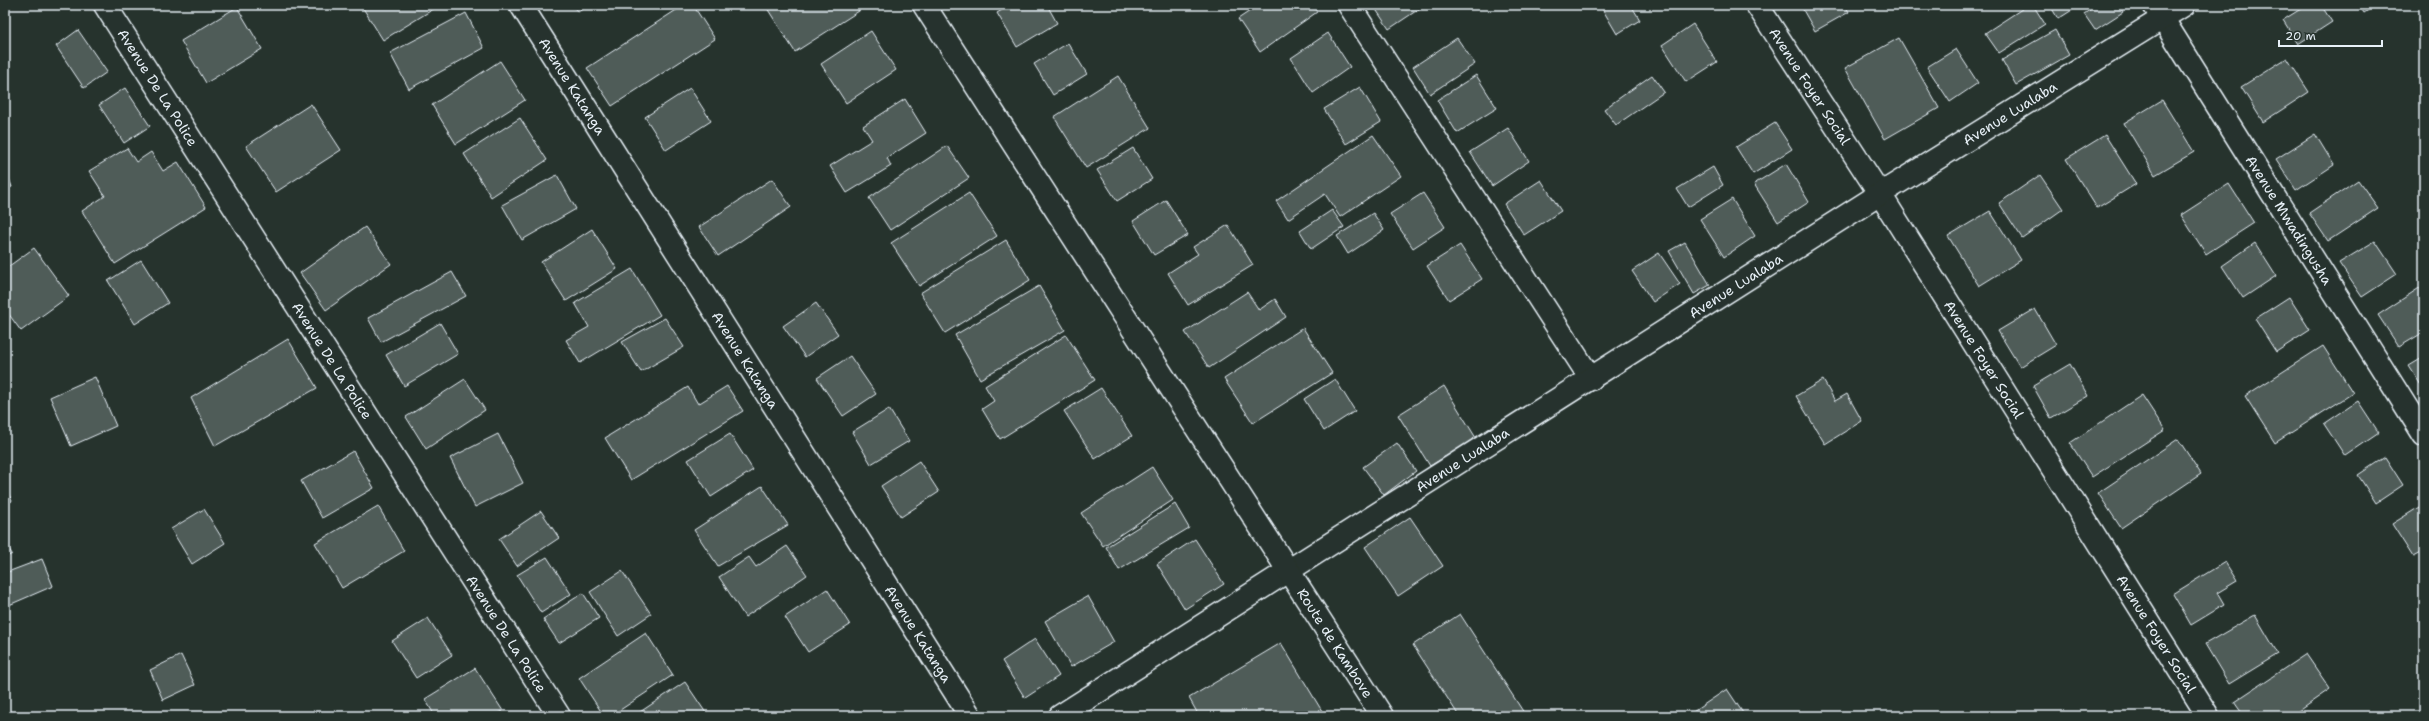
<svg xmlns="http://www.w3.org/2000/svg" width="2429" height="721" font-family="'Shantell Sans',sans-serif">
	<rect width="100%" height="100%" fill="#26332d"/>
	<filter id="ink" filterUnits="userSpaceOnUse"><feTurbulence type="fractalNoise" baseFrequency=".025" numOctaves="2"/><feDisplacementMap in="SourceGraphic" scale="8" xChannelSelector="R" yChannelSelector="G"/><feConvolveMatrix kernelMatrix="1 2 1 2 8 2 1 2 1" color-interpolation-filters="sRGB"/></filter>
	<g filter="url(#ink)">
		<g fill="#505c59" stroke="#e8f1f8">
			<polygon points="361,5 440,5 383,40"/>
			<polygon points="573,5 589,5 578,12"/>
			<polygon points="684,5 693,5 715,39 612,106 587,68"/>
			<polygon points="765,5 855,5 859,11 795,52"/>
			<polygon points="1010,5 1047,5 1057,23 1017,47 997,13"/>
			<polygon points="1259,5 1312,5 1317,12 1260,52 1238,19"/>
			<polygon points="1373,5 1425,5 1389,29"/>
			<polygon points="1600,5 1631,5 1640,20 1617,34"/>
			<polygon points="1812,5 1845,5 1849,12 1815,31 1803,10"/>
			<polygon points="2028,5 2033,5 2045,24 1999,53 1985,33"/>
			<polygon points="2050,5 2080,5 2058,19"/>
			<polygon points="2097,5 2119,5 2123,12 2095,30 2084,14"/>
			<polygon points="2307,5 2321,5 2332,22 2298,44 2283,20"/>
			<polygon points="2359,5 2376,5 2364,13"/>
			<polygon points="237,7 262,49 206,83 181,41"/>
			<polygon points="466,13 484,48 409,89 390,53"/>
			<polygon points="1693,24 1717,62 1686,82 1662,45"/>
			<polygon points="78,30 107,72 84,88 56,46"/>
			<polygon points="2055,30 2069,55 2016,85 2002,60"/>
			<polygon points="871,31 896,70 846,103 821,64"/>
			<polygon points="1328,33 1350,67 1313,93 1291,58"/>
			<polygon points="1457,38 1475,64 1430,94 1413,67"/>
			<polygon points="1899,38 1939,108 1885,139 1845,68"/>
			<polygon points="1068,43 1087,74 1053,95 1034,64"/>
			<polygon points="1956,49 1978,83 1950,102 1927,67"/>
			<polygon points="2287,58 2309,92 2263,122 2241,87"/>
			<polygon points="500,61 525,100 456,144 432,105"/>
			<polygon points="1476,75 1497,108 1457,133 1437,100"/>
			<polygon points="1652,75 1664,92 1616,125 1604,109"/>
			<polygon points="1118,76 1150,128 1086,168 1054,117"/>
			<polygon points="1360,87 1381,122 1346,144 1324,109"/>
			<polygon points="125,88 150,126 124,143 99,105"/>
			<polygon points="690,88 711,121 666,150 645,117"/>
			<polygon points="905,99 926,133 887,158 891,166 847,193 830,166 872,140 863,126"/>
			<polygon points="2162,100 2194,152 2155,175 2124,123"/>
			<polygon points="311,104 341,150 276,192 246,146"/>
			<polygon points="520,118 547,160 491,197 464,154"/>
			<polygon points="1775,123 1792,149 1753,174 1736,147"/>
			<polygon points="1508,128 1529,161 1492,186 1470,152"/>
			<polygon points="2315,134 2334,165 2296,190 2276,159"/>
			<polygon points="1373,135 1401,176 1340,217 1325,194 1288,219 1276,201"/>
			<polygon points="2105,135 2136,184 2097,208 2066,159"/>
			<polygon points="947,146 969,178 890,230 869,198"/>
			<polygon points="127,148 136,162 151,152 163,171 178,162 206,207 115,264 82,211 105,196 89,171"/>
			<polygon points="1133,148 1152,179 1117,201 1097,170"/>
			<polygon points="1786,164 1809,202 1778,222 1754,184"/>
			<polygon points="5,167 12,187 5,189"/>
			<polygon points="1713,167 1723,185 1688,207 1677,189"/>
			<polygon points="557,175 576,209 522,240 502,205"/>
			<polygon points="2040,175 2063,209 2022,238 1999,203"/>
			<polygon points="772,179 791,207 718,256 699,227"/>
			<polygon points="1541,180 1561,211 1524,235 1504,204"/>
			<polygon points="2358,180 2378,208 2328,241 2309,213"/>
			<polygon points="2229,184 2254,223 2206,254 2181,215"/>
			<polygon points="969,193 997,236 919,286 891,243"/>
			<polygon points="1423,193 1445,227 1413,248 1390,214"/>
			<polygon points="1732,199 1755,236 1724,257 1700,219"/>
			<polygon points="1166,200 1188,235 1154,255 1133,221"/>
			<polygon points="1332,210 1344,227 1311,249 1300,231"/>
			<polygon points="1990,211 2021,260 1979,286 1948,236"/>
			<polygon points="1373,213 1384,230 1348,254 1337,236"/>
			<polygon points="1228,225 1253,265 1188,305 1168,273 1198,254 1193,247"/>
			<polygon points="365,227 391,264 326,310 300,273"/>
			<polygon points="592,229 617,269 566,301 541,262"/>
			<polygon points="1006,240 1030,280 945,333 920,293"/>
			<polygon points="2375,241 2397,274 2362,297 2339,263"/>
			<polygon points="1685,242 1710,285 1694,294 1669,251"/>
			<polygon points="2255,243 2276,276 2243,298 2222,266"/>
			<polygon points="1460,245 1482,279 1449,300 1427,266"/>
			<polygon points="34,248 69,296 21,331 5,309 5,269"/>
			<polygon points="1659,253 1680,284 1653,302 1632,271"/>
			<polygon points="141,260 168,303 135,324 108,281"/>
			<polygon points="632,269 660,315 580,363 566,340 589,327 575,303"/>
			<polygon points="452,272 466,296 381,342 368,318"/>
			<polygon points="2424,285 2424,332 2399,347 2378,315"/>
			<polygon points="1039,286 1065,330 980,379 955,335"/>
			<polygon points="1247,292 1259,310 1275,299 1286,317 1209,368 1185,332"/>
			<polygon points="2289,297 2310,330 2276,352 2255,319"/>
			<polygon points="816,303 838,334 805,357 783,326"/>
			<polygon points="2035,309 2056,345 2020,367 1998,331"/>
			<polygon points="665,318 684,347 641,372 622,342"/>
			<polygon points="440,323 458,354 404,386 386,355"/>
			<polygon points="1303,328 1332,373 1253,423 1224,379"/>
			<polygon points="1066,335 1095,380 1000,439 982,409 994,401 985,386"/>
			<polygon points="288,339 317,388 215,446 191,398"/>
			<polygon points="2323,346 2353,393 2275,443 2245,396"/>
			<polygon points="850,356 876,394 843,416 817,378"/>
			<polygon points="2424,357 2424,390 2409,366"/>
			<polygon points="2070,364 2088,396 2051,418 2033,386"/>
			<polygon points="95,377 116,426 71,446 50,397"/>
			<polygon points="465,379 485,410 426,449 406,417"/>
			<polygon points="1335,379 1355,411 1324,431 1304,399"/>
			<polygon points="1823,380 1835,401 1847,394 1862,421 1825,444 1796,396"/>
			<polygon points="727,386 743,411 631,480 605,438 688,387 698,404"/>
			<polygon points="1444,386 1476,438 1430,466 1398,415"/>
			<polygon points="1101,388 1132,436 1095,459 1064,411"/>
			<polygon points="2142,395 2165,430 2092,477 2070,443"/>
			<polygon points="2358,401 2379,433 2345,456 2324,424"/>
			<polygon points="889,409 909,441 871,464 852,432"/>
			<polygon points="498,434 523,483 475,507 450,458"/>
			<polygon points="730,434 753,470 711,497 688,460"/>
			<polygon points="2178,439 2201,474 2121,528 2098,493"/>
			<polygon points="1397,443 1416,471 1384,495 1363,467"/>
			<polygon points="353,451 374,488 322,518 301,481"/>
			<polygon points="2385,457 2403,485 2376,503 2358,475"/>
			<polygon points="919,461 939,492 901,517 881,486"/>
			<polygon points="1152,467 1173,500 1103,546 1081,513"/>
			<polygon points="762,486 788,525 718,566 694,530"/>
			<polygon points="5,487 12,501 5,504"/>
			<polygon points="1175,504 1189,528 1119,570 1106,547"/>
			<polygon points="2424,504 2424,551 2413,557 2392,524"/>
			<polygon points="378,506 404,551 342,588 315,543"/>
			<polygon points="204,509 225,543 192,564 171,529"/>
			<polygon points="541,511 559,538 517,566 499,539"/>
			<polygon points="1410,517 1443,566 1398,596 1365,547"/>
			<polygon points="1195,539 1224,584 1185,609 1157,564"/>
			<polygon points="5,542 12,554 5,558"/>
			<polygon points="787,546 807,575 745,617 719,577 749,557 756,567"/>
			<polygon points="547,557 571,594 541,613 517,575"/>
			<polygon points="42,559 53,586 9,605 5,595 5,573"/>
			<polygon points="2225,562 2237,581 2217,593 2224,605 2191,625 2173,594"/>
			<polygon points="622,571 651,614 618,636 590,592"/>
			<polygon points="827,589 850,625 808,652 785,617"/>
			<polygon points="583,593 599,618 559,643 543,619"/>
			<polygon points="1088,596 1114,642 1071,667 1045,621"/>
			<polygon points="1460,614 1526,716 1459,716 1413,645"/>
			<polygon points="2255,615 2278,654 2229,684 2205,644"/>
			<polygon points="428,618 452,655 416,678 392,641"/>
			<polygon points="646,633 673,675 611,716 604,716 579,678"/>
			<polygon points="1035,639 1059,676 1025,698 1002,661"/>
			<polygon points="1281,643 1325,716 1199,716 1189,698"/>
			<polygon points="2306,654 2330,689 2291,716 2244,716 2234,702"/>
			<polygon points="181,655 195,685 163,700 150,670"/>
			<polygon points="475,668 503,711 494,716 435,716 425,699"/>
			<polygon points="685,682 708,716 634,716"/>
			<polygon points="1727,689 1745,716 1687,716"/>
		</g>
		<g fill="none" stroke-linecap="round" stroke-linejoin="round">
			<defs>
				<g id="minor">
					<path id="s1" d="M105 5 559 716"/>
					<path id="s2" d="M521 5 970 716"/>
					<polyline points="1349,5 1591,379"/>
					<path id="s3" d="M1757 5 1880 194 2208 716"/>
					<path id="s4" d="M2154 5 2424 435"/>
					<path id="s5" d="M1060 716 1880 194 2184 5"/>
				</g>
				<g id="tertiary">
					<path id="s6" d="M924 5 1382 716"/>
				</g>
			</defs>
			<use href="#minor" stroke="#e8f1f8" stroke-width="25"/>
			<use href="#tertiary" stroke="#e8f1f8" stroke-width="25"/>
			<use href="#minor" stroke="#26332d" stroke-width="22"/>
			<use href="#tertiary" stroke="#26332d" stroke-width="22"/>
		</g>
	</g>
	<g text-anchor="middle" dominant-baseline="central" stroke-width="3.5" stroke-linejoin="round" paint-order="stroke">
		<g font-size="14" fill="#e8f1f8" stroke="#26332d">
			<text stroke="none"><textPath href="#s2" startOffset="96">Avenue Katanga</textPath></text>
			<text stroke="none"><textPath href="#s3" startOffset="97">Avenue Foyer Social</textPath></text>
			<text stroke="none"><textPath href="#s1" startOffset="98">Avenue De La Police</textPath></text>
			<text stroke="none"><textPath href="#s5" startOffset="1125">Avenue Lualaba</textPath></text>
			<text stroke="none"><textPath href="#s4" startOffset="254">Avenue Mwadingusha</textPath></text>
			<text stroke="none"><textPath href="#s5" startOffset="801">Avenue Lualaba</textPath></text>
			<text stroke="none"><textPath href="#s2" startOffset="420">Avenue Katanga</textPath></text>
			<text stroke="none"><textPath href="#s3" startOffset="421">Avenue Foyer Social</textPath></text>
			<text stroke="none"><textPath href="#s1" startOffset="422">Avenue De La Police</textPath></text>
			<text stroke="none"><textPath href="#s5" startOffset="477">Avenue Lualaba</textPath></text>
			<text stroke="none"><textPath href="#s1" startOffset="746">Avenue De La Police</textPath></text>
			<text stroke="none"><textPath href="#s3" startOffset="745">Avenue Foyer Social</textPath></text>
			<text stroke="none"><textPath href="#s2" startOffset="744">Avenue Katanga</textPath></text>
			<text stroke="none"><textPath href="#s6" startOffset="759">Route de Kambove</textPath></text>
		</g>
	</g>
	<rect width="2429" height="721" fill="none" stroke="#26332d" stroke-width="20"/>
	<rect x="10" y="10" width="2409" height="701" fill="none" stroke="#e8f1f8" stroke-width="1.5" filter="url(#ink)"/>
	<path d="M2279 40v6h103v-6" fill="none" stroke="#e8f1f8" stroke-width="2"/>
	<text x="2285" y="40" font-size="12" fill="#e8f1f8" stroke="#26332d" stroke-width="3" paint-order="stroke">20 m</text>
</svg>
